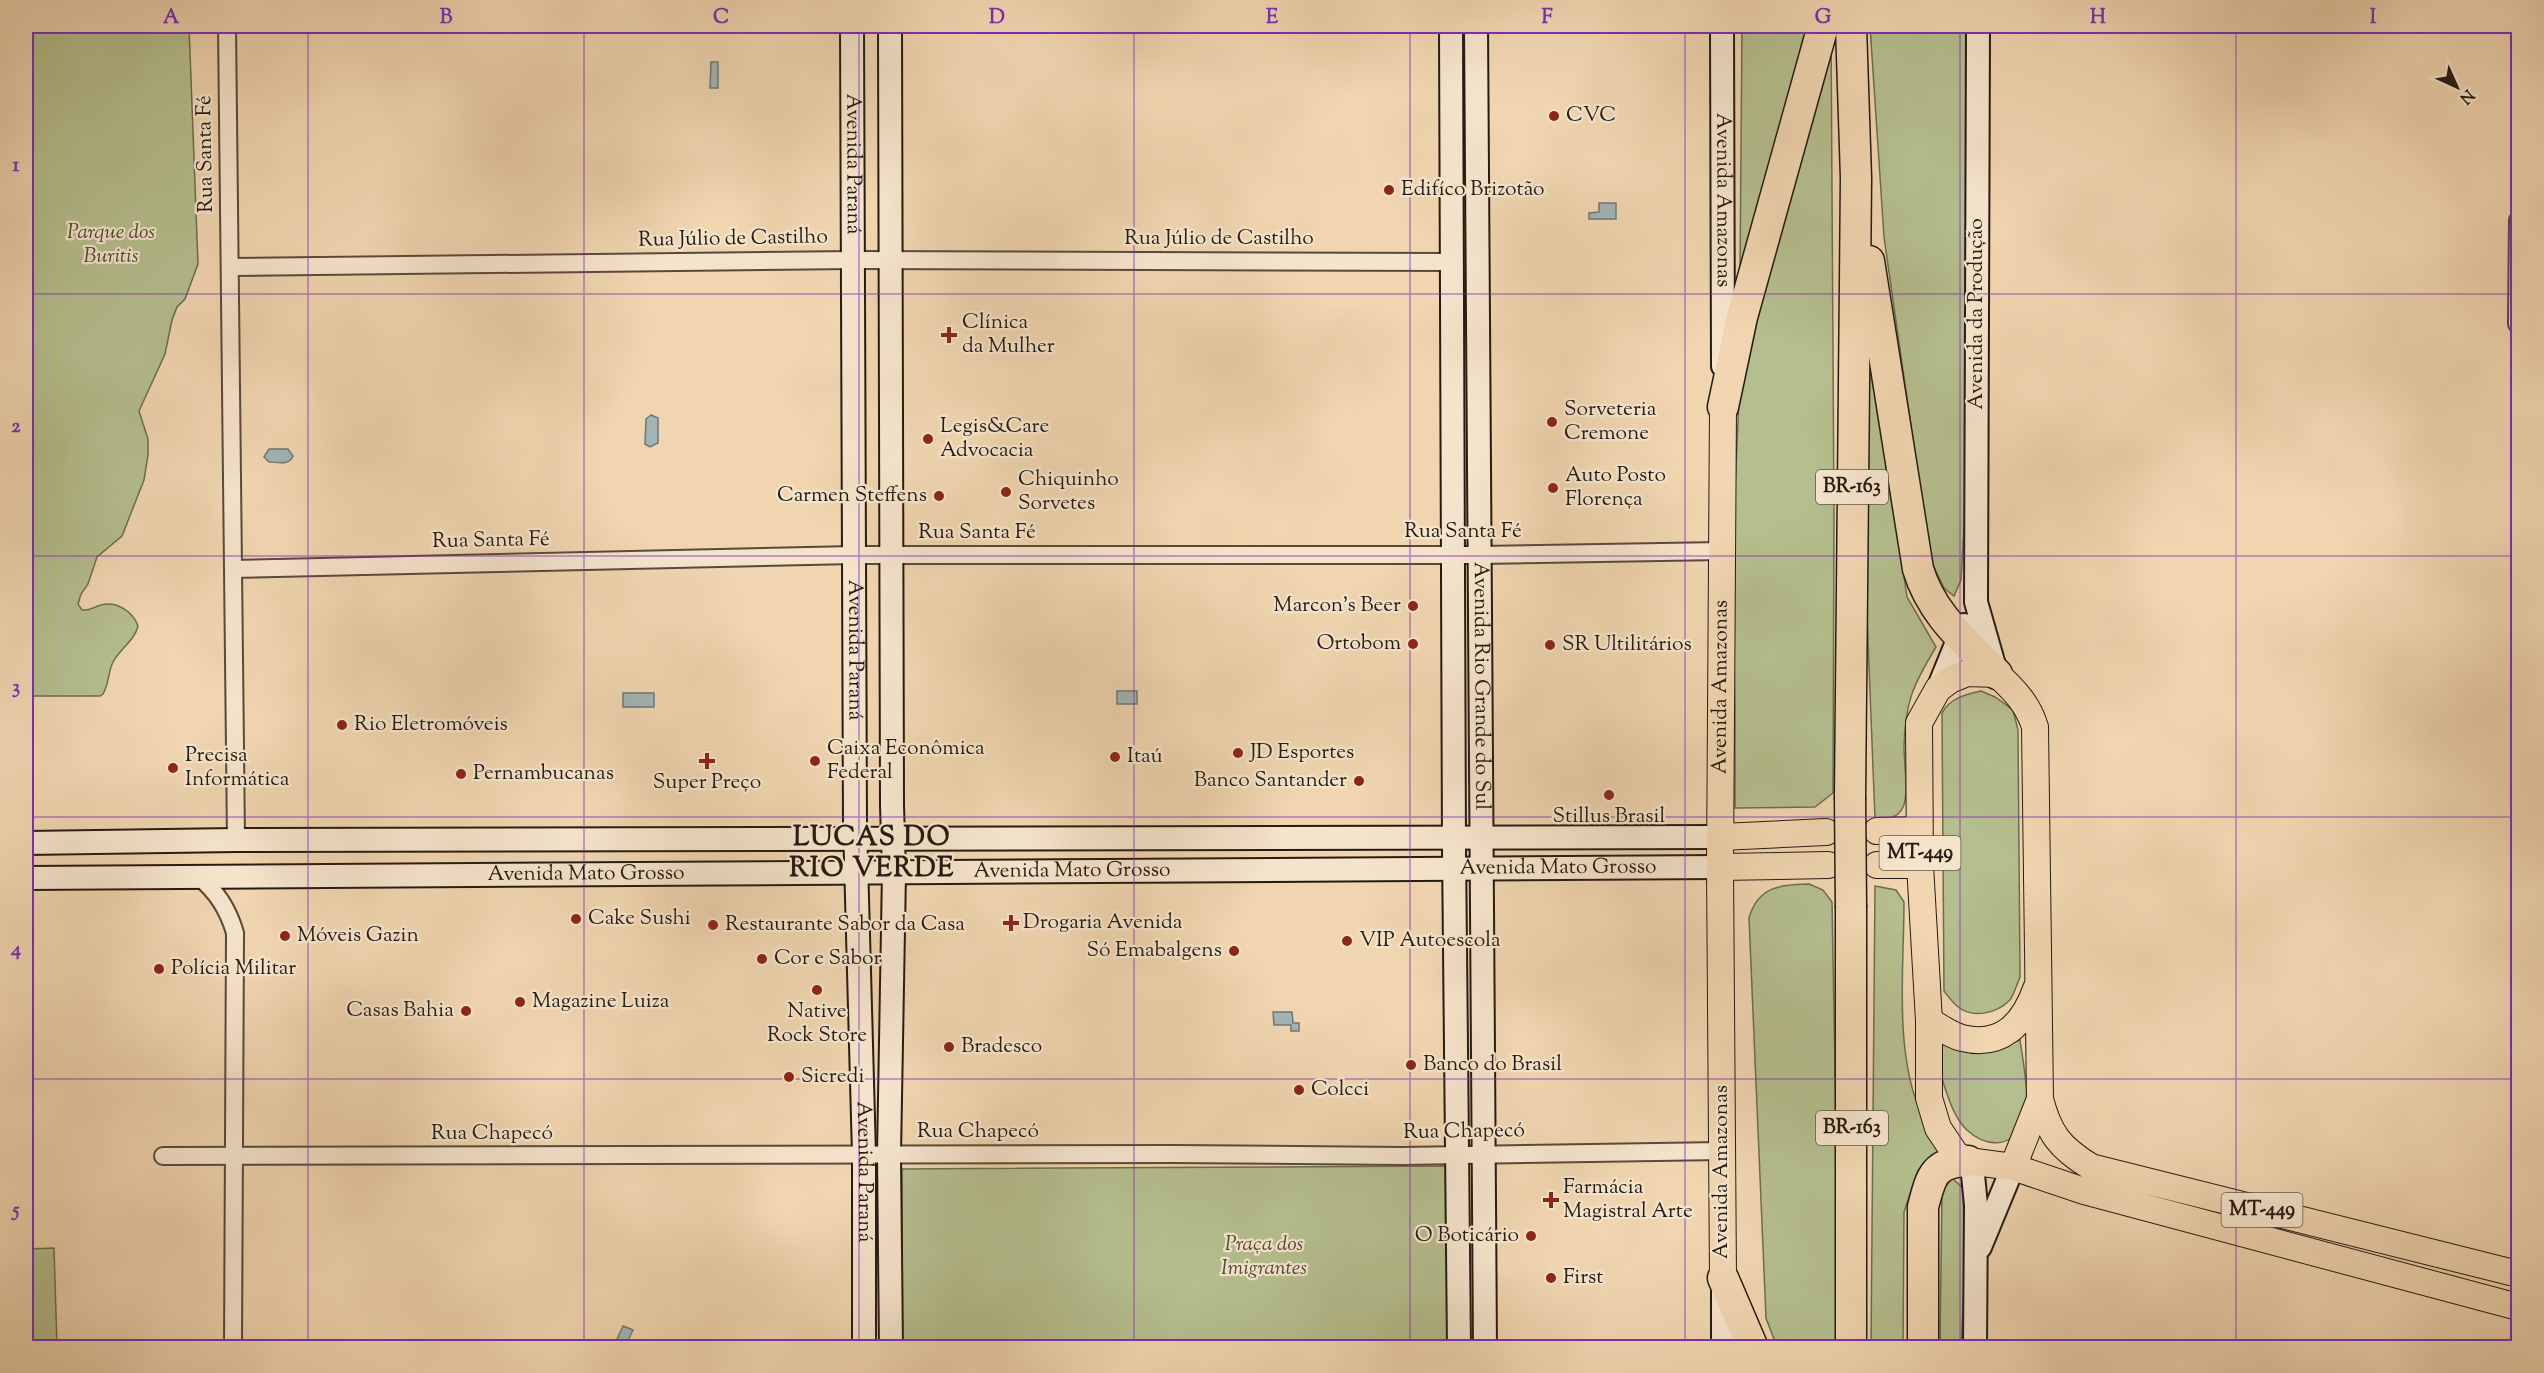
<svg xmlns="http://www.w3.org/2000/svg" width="2544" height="1373" font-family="'Sorts Mill Goudy',serif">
	<rect width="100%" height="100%" fill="#f0d5b0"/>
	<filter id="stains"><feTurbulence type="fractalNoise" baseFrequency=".00333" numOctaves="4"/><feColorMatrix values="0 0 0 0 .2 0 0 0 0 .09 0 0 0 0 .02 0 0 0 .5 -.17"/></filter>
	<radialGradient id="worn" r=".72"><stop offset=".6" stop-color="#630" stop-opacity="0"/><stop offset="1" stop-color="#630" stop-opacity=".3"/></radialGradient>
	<g fill="#b5be8e" stroke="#6d6c50" stroke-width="1.5">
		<path d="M26 26H189L198 264 185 299 177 307 172 320 165 354 139 411 148 439V455L144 480 122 536 97 557 88 584 81 594 78 604 82 610C91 611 93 607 101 605 116 601 133 611 138 626 135 640 120 649 113 662 108 672 109 684 103 694L100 696H26Z"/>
		<polygon points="1742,26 1831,26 1834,518 1833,793 1815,807 1735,808 1735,707 1732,556 1739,399"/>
		<polygon points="1870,26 1967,26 1967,478 1961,580 1954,596 1944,588 1930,559 1884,237"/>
		<path d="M1852 231 1907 597 1936 647C1913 685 1905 702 1904 747 1904 761 1909 796 1903 807 1898 819 1886 819 1875 819Z"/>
		<path d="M1981 691 1995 697 2013 710 2018 730 2020 977C2017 984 2014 994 2010 1000 1996 1014 1972 1019 1957 1006 1952 1002 1948 996 1944 991L1942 713C1950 698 1964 695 1981 691Z"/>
		<path d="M1809 884 1823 890 1832 902 1840 1347H1777L1766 1318 1749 918C1758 886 1780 885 1809 884Z"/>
		<path d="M1875 886 1896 890 1904 902C1904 964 1895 1044 1917 1103 1924 1120 1933 1137 1940 1153L1918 1170 1904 1212 1903 1347 1871 1348Z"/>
		<path d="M2020 1040C2023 1063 2033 1106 2021 1127 2008 1149 1984 1146 1967 1130 1955 1119 1949 1100 1944 1085 1939 1071 1941 1058 1942 1043 1975 1053 1988 1050 2020 1040Z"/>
		<polygon points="1448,1166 1450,1347 902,1347 902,1169"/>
		<polygon points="1952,1178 1963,1188 1965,1267 1961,1347 1940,1348 1942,1191"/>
		<polygon points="54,1248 57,1347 26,1347 26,1249"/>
	</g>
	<g fill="#a1b5b8" stroke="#6f7776" stroke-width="1.5">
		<polygon points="711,62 718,62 718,88 710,88"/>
		<polygon points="1599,203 1616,203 1616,219 1589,219 1589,213 1599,212"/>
		<polygon points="651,415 658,418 658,443 650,447 645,444 646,419"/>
		<path d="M269 449H288L293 456C289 466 277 462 269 462L264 457Z"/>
		<rect x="1117" y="691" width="20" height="13"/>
		<rect x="623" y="693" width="31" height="14"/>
		<polygon points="1273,1012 1292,1012 1293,1023 1299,1023 1299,1031 1291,1031 1291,1025 1274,1025"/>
		<polygon points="623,1326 633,1330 625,1347 614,1346"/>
	</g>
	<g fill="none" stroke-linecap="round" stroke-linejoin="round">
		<defs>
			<g id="street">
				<polyline points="227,26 236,840"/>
				<polyline points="2518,220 2517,324 2518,324"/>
				<polyline points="230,267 853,260 1453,262"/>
				<polyline points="233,569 854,555 1478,555 1722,551"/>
				<path d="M198 876C217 892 228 909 235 933L233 1348"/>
				<polyline points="163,1156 1174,1154 1402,1156 1722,1151"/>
			</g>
			<g id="secondary">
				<path id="s1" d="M852 26 855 824 864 1155V1348"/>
				<polyline points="890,26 892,805 894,872 889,1155 891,1348"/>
				<polyline points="1451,26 1454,848 1459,1348"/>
				<path id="s2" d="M1476 26 1485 1348"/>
				<path id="s3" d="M1722 26 1723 366"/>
				<polyline points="1978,26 1976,602 1996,672"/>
				<polyline points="1938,689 1964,625"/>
				<polyline points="26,843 236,840 1721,837"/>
				<path id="s4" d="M26 878 1720 867"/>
				<polyline points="1968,1161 1973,1175 1976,1205 1975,1348"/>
				<polyline points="1980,1247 2013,1167"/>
				<polyline points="1723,1286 1723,1348"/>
			</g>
			<g id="primary">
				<polyline points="1877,831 1919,830"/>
				<polyline points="1721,837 1826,832"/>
				<polyline points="1877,865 1920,865"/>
				<polyline points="1720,867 1828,865"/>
				<path d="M1929 1021C1939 1026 1950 1035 1962 1038 2002 1048 2024 1023 2036 989"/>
				<polyline points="2013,1167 2040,1099"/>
				<path d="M2518 1274 2091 1167C2060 1148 2049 1134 2040 1099L2035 727C2028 704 2014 690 1997 674L1967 673 1950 680 1938 689 1919 723 1920 865 1929 1021V1098L1938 1128 1956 1155 1968 1161 2013 1167 2084 1191 2518 1307"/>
				<path id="s5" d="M1723 1278 1720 867 1723 407"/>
			</g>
			<g id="highway">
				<path d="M1869 261 1918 569C1932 615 1964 640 1997 674"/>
				<polyline points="1723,407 1742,317 1823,26"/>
				<polyline points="1850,797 1856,178 1851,26"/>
				<polyline points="1851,908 1851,1348"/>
				<polyline points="1723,1278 1753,1348"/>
				<path d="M1923 1348V1207C1931 1177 1933 1162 1968 1161"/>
			</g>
		</defs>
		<use href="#street" stroke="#584a3a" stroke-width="20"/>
		<use href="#secondary" stroke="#251b12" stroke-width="26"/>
		<use href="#primary" stroke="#251b12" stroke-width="28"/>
		<use href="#highway" stroke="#251b12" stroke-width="33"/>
		<use href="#street" stroke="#f5e4cc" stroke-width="16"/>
		<use href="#secondary" stroke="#f5e4cc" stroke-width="22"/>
		<use href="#primary" stroke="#f0d5b0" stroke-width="26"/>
		<use href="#highway" stroke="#f0d5b0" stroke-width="30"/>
		<defs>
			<polyline id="highway-bridge" points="1850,797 1851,908"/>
		</defs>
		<use href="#highway-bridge" stroke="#251b12" stroke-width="33" stroke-linecap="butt"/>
		<use href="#highway-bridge" stroke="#f0d5b0" stroke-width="30"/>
	</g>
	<path fill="none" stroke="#7b2cbf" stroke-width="1.5" stroke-opacity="0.55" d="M308 26V1348M584 26V1348M859 26V1348M1134 26V1348M1410 26V1348M1685 26V1348M1960 26V1348M2236 26V1348M26 294H2518M26 556H2518M26 817H2518M26 1079H2518"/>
	<g fill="#8f2418" stroke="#f5e4cc" stroke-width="2">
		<circle cx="1554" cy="116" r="6"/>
		<circle cx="1389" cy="190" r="6"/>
		<path d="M946 326h6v6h6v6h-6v6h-6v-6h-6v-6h6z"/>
		<circle cx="1552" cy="422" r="6"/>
		<circle cx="928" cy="439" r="6"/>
		<circle cx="1553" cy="488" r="6"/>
		<circle cx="1006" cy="492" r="6"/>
		<circle cx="939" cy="496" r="6"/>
		<circle cx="1413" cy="606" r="6"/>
		<circle cx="1413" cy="644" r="6"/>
		<circle cx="1550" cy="645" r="6"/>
		<circle cx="342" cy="725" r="6"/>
		<circle cx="1238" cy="753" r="6"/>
		<circle cx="1115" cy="757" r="6"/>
		<path d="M704 752h6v6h6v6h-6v6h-6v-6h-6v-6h6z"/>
		<circle cx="815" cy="761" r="6"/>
		<circle cx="173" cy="768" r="6"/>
		<circle cx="461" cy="774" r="6"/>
		<circle cx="1359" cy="781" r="6"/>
		<circle cx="1609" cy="795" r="6"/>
		<circle cx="576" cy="919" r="6"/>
		<path d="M1008 914h6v6h6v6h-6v6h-6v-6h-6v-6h6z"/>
		<circle cx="713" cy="925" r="6"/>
		<circle cx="285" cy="936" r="6"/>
		<circle cx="1347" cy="941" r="6"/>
		<circle cx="1234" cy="951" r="6"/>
		<circle cx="762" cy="959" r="6"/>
		<circle cx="159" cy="969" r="6"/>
		<circle cx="817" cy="990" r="6"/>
		<circle cx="520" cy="1002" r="6"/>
		<circle cx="466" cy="1011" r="6"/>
		<circle cx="949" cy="1047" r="6"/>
		<circle cx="1411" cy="1065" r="6"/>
		<circle cx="789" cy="1077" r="6"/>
		<circle cx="1299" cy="1090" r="6"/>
		<path d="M1548 1191h6v6h6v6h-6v6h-6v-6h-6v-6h6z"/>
		<circle cx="1531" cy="1236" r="6"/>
		<circle cx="1551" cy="1278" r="6"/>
	</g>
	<g text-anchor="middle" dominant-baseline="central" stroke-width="4.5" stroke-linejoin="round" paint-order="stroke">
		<g fill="#f5e4cc" stroke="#63574a" stroke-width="1.5">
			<rect x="1816" y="470" width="72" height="34" rx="4.5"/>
			<rect x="1879.5" y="836" width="81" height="34" rx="4.5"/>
			<rect x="1816" y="1111" width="72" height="34" rx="4.5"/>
			<rect x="2221.5" y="1193" width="81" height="34" rx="4.5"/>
		</g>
		<g font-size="20" font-weight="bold" fill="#251b12">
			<text x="1852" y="487">BR-163</text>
			<text x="1920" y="853">MT-449</text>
			<text x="1852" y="1128">BR-163</text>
			<text x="2262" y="1210">MT-449</text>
		</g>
		<g font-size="21" fill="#251b12" stroke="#f5e4cc" text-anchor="start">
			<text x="1566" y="116">CVC</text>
			<text x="1401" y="190">Edifíco Brizotão</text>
			<text x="962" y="323">Clínica<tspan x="962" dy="24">da Mulher</tspan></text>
			<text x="1564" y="410">Sorveteria<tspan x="1564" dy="24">Cremone</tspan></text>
			<text x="940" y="427">Legis&amp;Care<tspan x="940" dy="24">Advocacia</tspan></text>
			<text x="1565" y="476">Auto Posto<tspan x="1565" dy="24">Florença</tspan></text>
			<text x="1018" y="480">Chiquinho<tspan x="1018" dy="24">Sorvetes</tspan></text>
			<text x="927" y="496" text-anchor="end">Carmen Steffens</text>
			<text x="1401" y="606" text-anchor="end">Marcon's Beer</text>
			<text x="1401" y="644" text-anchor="end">Ortobom</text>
			<text x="1562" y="645">SR Ultilitários</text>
			<text x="354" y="725">Rio Eletromóveis</text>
			<text x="827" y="749">Caixa Econômica<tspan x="827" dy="24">Federal</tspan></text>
			<text x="1250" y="753">JD Esportes</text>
			<text x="185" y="756">Precisa<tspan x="185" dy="24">Informática</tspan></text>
			<text x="1127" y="757">Itaú</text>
			<text x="473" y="774">Pernambucanas</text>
			<text x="1347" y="781" text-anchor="end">Banco Santander</text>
			<text x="707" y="783" text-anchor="middle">Super Preço</text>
			<text x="1609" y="817" text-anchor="middle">Stillus Brasil</text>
			<text x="588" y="919">Cake Sushi</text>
			<text x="1023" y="923">Drogaria Avenida</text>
			<text x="725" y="925">Restaurante Sabor da Casa</text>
			<text x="297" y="936">Móveis Gazin</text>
			<text x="1359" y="941">VIP Autoescola</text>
			<text x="1222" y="951" text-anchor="end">Só Emabalgens</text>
			<text x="774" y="959">Cor e Sabor</text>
			<text x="171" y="969">Polícia Militar</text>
			<text x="532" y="1002">Magazine Luiza</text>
			<text x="454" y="1011" text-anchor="end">Casas Bahia</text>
			<text x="817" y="1012" text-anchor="middle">Native<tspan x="817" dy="24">Rock Store</tspan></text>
			<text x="961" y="1047">Bradesco</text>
			<text x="1423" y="1065">Banco do Brasil</text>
			<text x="801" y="1077">Sicredi</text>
			<text x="1311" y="1090">Colcci</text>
			<text x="1563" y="1188">Farmácia<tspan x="1563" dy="24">Magistral Arte</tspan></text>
			<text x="1519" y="1236" text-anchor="end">O Boticário</text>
			<text x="1563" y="1278">First</text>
		</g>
		<g font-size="21" fill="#251b12" stroke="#f5e4cc">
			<text transform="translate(206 154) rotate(-91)">Rua Santa Fé</text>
			<text stroke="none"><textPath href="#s1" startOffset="138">Avenida Paraná</textPath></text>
			<text stroke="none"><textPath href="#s3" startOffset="174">Avenida Amazonas</textPath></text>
			<text transform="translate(733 239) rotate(-1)">Rua Júlio de Castilho</text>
			<text x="1219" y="239">Rua Júlio de Castilho</text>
			<text transform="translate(1977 314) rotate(-90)">Avenida da Produção</text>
			<text x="1463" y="532">Rua Santa Fé</text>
			<text x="977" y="533">Rua Santa Fé</text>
			<text transform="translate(491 541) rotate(-1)">Rua Santa Fé</text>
			<text stroke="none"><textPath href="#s1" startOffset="624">Avenida Paraná</textPath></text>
			<text stroke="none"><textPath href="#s2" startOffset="660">Avenida Rio Grande do Sul</textPath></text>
			<text stroke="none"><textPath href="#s5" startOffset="591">Avenida Amazonas</textPath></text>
			<text stroke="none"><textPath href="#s4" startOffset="1532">Avenida Mato Grosso</textPath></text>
			<text stroke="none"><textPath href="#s4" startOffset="1046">Avenida Mato Grosso</textPath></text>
			<text stroke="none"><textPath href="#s4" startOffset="560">Avenida Mato Grosso</textPath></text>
			<text x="978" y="1132">Rua Chapecó</text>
			<text transform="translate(1464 1132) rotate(-1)">Rua Chapecó</text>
			<text x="492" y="1134">Rua Chapecó</text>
			<text stroke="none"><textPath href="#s1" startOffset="1146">Avenida Paraná</textPath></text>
			<text transform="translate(1722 1172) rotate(-90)">Avenida Amazonas</text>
		</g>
		<g font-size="21" font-style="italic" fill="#504c37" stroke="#f5e4cc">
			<text x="111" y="233">Parque dos<tspan x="111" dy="24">Buritis</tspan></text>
			<text x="1264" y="1245">Praça dos<tspan x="1264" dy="24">Imigrantes</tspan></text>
		</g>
		<g font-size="27" font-weight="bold" letter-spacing="1.5" fill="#251b12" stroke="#f5e4cc">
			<text x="872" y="838">LUCAS DO<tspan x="872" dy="31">RIO VERDE</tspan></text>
		</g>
	</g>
	<rect width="2544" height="1373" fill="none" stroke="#f0d5b0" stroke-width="66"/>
	<g transform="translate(2457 87) rotate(135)" stroke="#f5e4cc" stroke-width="4.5" paint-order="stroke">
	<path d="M0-4.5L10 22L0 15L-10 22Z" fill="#251b12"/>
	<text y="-9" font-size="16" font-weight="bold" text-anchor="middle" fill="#251b12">N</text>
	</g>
	<rect x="33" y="33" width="2478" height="1307" fill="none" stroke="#7b2cbf" stroke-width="2"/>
	<g font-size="20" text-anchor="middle" font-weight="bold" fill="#7b2cbf">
		<text x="171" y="23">A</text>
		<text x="446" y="23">B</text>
		<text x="721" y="23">C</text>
		<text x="997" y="23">D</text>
		<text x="1272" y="23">E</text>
		<text x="1547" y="23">F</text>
		<text x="1823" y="23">G</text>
		<text x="2098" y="23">H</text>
		<text x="2373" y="23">I</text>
		<text x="16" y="171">1</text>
		<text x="16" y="432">2</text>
		<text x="16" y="693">3</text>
		<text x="16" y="955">4</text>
		<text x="16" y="1216">5</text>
	</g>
	<rect width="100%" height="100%" filter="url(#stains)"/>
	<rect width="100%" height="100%" fill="url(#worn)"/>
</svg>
